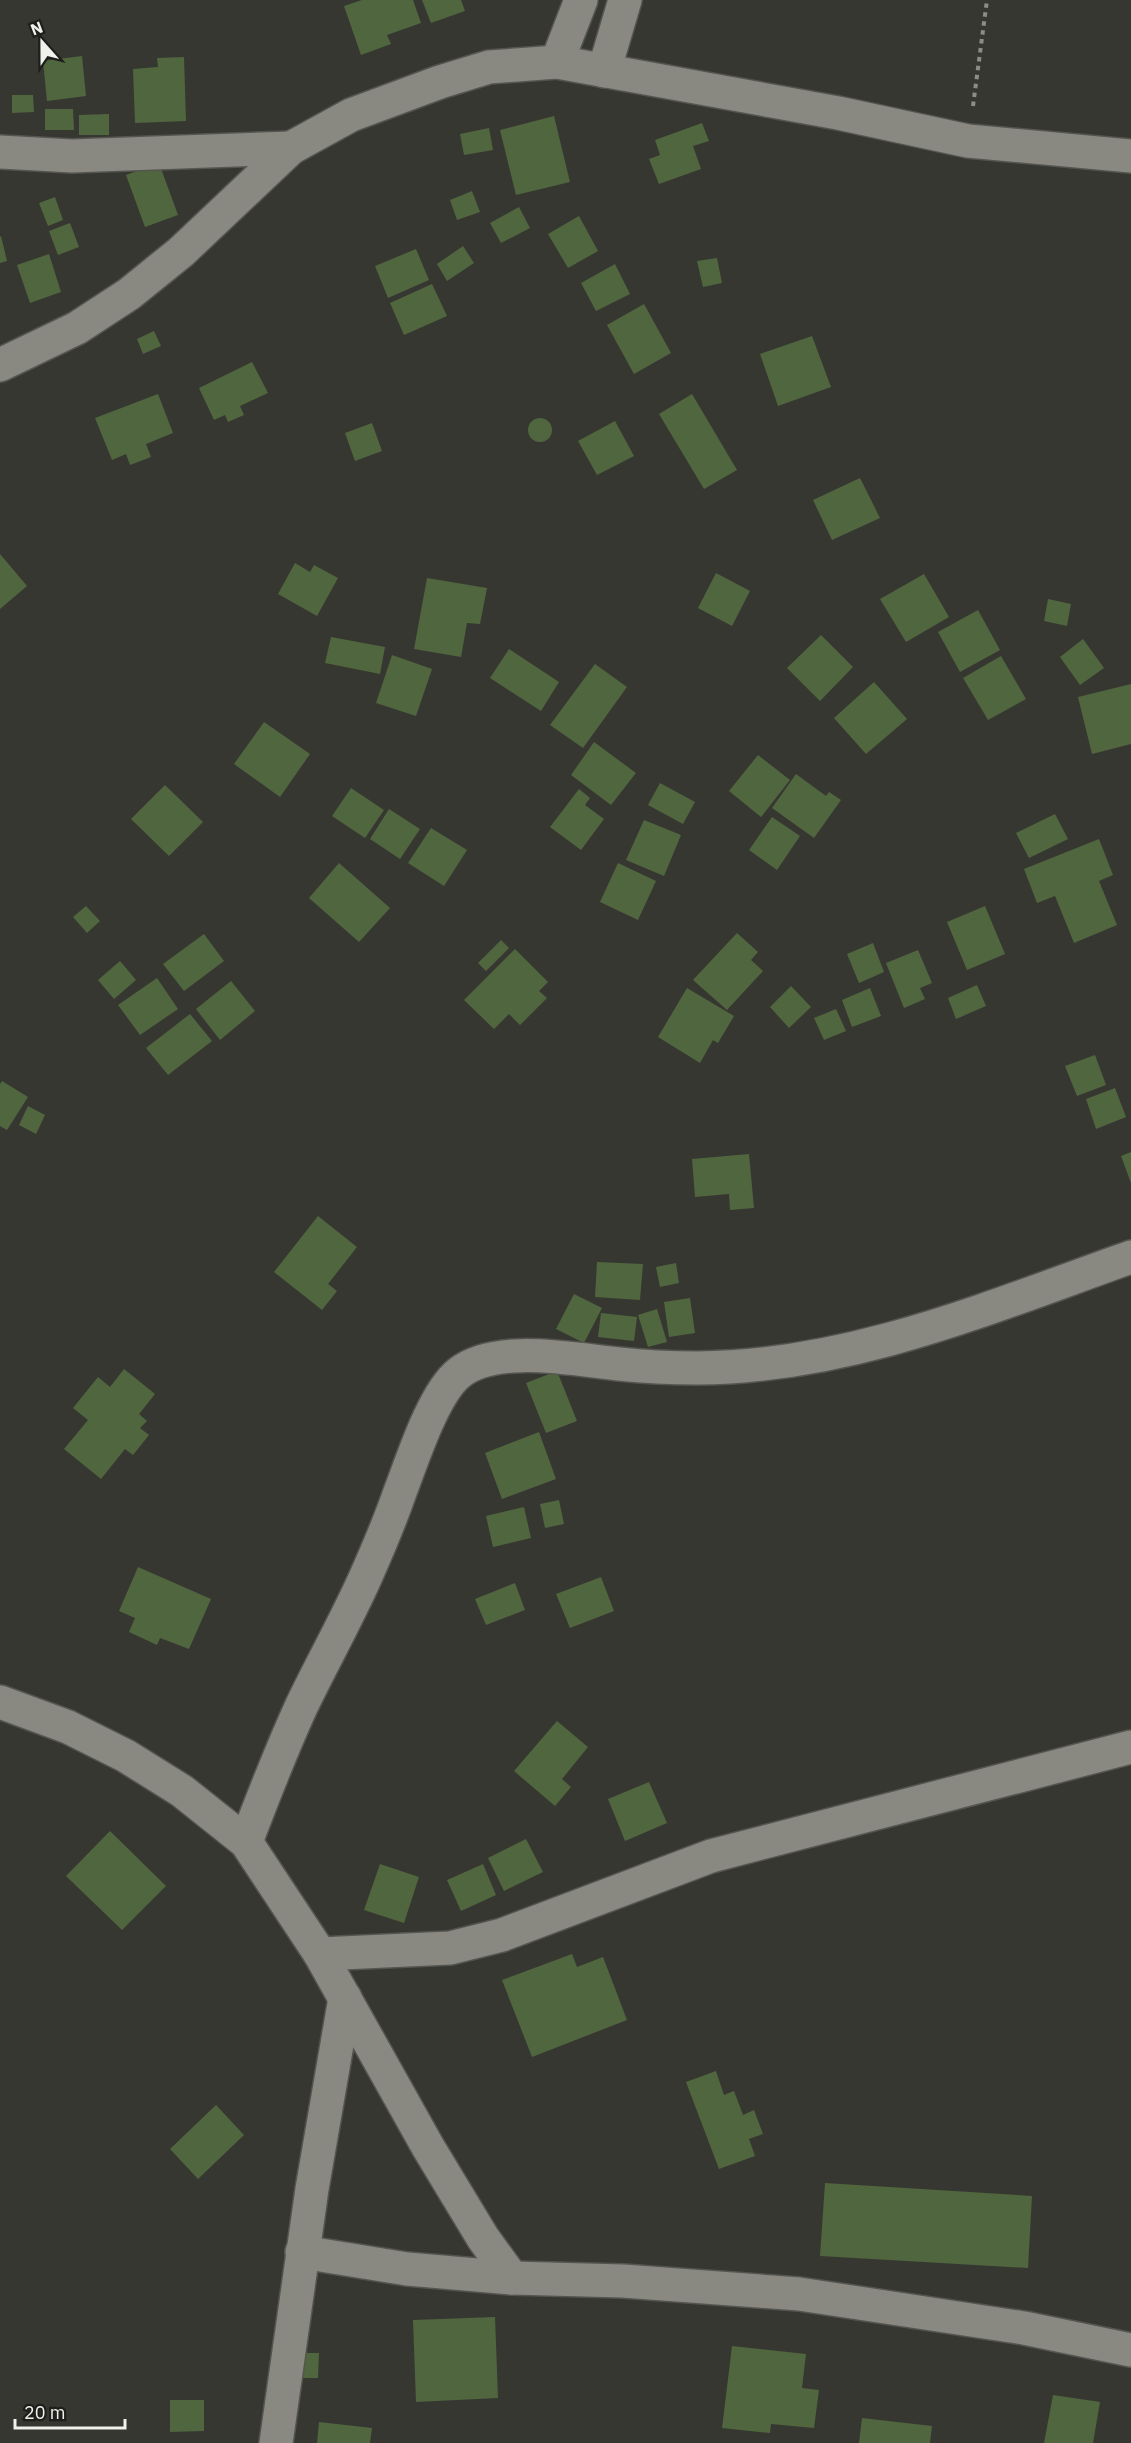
<svg xmlns="http://www.w3.org/2000/svg" width="1131" height="2443" font-family="'IBM Plex Sans',sans-serif">
	<rect width="100%" height="100%" fill="#373731"/>
	<g fill="#50663f">
		<polygon points="362,0 413,0 421,23 387,35 391,44 361,55 344,6"/>
		<polygon points="422,0 461,0 465,11 431,23"/>
		<polygon points="82,56 86,96 47,101 43,61"/>
		<polygon points="184,57 186,121 135,123 133,69 158,67 157,58"/>
		<polygon points="12,95 33,95 34,112 12,113"/>
		<polygon points="45,109 73,109 74,130 45,130"/>
		<polygon points="109,114 109,135 79,135 79,115"/>
		<polygon points="554,116 570,182 516,195 500,130"/>
		<polygon points="702,123 709,141 693,146 701,169 659,184 649,159 660,155 655,140"/>
		<polygon points="489,128 493,150 464,155 460,134"/>
		<polygon points="159,163 178,215 145,227 126,175"/>
		<polygon points="472,191 480,212 457,220 450,200"/>
		<polygon points="55,197 63,220 48,226 39,203"/>
		<polygon points="519,207 530,228 501,243 490,223"/>
		<polygon points="579,216 598,251 568,268 548,234"/>
		<polygon points="70,223 79,247 58,255 49,231"/>
		<polygon points="1,236 7,261 0,263 0,237"/>
		<polygon points="463,246 474,263 447,281 437,264"/>
		<polygon points="416,249 429,280 388,298 375,266"/>
		<polygon points="49,254 61,292 30,303 17,265"/>
		<polygon points="717,258 722,283 703,287 697,261"/>
		<polygon points="615,264 630,294 596,311 581,283"/>
		<polygon points="432,284 447,316 404,335 390,303"/>
		<polygon points="644,304 671,353 634,374 607,325"/>
		<polygon points="154,331 161,346 143,354 137,339"/>
		<polygon points="812,336 831,387 778,406 760,354"/>
		<polygon points="252,362 268,393 240,406 244,415 228,422 225,415 214,420 199,388"/>
		<polygon points="158,394 173,433 146,444 151,457 130,465 126,454 112,460 95,418"/>
		<polygon points="692,394 737,470 704,489 659,414"/>
		<circle cx="540" cy="430" r="12"/>
		<polygon points="615,421 634,456 597,475 578,441"/>
		<polygon points="372,423 382,451 355,461 345,433"/>
		<polygon points="860,478 880,518 832,540 813,500"/>
		<polygon points="0,554 27,586 0,609"/>
		<polygon points="295,563 310,572 314,565 338,578 317,616 278,594"/>
		<polygon points="716,573 750,591 732,626 698,608"/>
		<polygon points="924,574 949,617 906,642 880,599"/>
		<polygon points="427,578 487,588 480,624 467,623 461,657 414,649"/>
		<polygon points="1048,599 1071,604 1067,626 1044,621"/>
		<polygon points="978,610 1000,650 960,672 938,632"/>
		<polygon points="821,635 853,667 820,701 787,668"/>
		<polygon points="331,637 385,647 380,674 325,663"/>
		<polygon points="1083,639 1104,668 1080,685 1060,657"/>
		<polygon points="509,649 559,682 541,711 490,678"/>
		<polygon points="392,655 432,669 416,716 376,703"/>
		<polygon points="1001,656 1026,699 988,720 963,678"/>
		<polygon points="595,664 627,687 583,748 550,725"/>
		<polygon points="874,682 907,719 866,754 834,718"/>
		<polygon points="1131,684 1131,744 1092,754 1078,697"/>
		<polygon points="264,722 310,754 280,797 234,764"/>
		<polygon points="594,742 636,773 611,805 571,775"/>
		<polygon points="758,755 790,780 761,817 729,791"/>
		<polygon points="796,774 826,796 829,792 841,800 814,838 772,808"/>
		<polygon points="660,783 695,802 683,824 648,805"/>
		<polygon points="165,785 203,822 169,856 131,819"/>
		<polygon points="351,788 384,810 365,838 332,816"/>
		<polygon points="579,789 590,798 585,805 604,819 581,850 550,827"/>
		<polygon points="389,809 420,829 400,859 370,839"/>
		<polygon points="1055,814 1068,839 1029,858 1016,833"/>
		<polygon points="772,817 800,836 777,870 749,850"/>
		<polygon points="644,820 681,835 664,876 626,860"/>
		<polygon points="431,828 467,850 444,886 408,863"/>
		<polygon points="1099,839 1113,875 1099,881 1117,925 1074,943 1055,896 1037,903 1024,869"/>
		<polygon points="339,863 390,908 359,942 309,898"/>
		<polygon points="618,863 656,881 638,920 600,902"/>
		<polygon points="86,906 100,921 87,933 73,917"/>
		<polygon points="985,906 1005,954 967,970 947,922"/>
		<polygon points="737,933 758,952 751,960 763,971 727,1010 693,980"/>
		<polygon points="204,934 224,961 184,991 163,964"/>
		<polygon points="501,940 509,948 486,971 478,963"/>
		<polygon points="873,943 884,972 859,983 847,954"/>
		<polygon points="515,949 548,982 539,991 547,998 520,1025 509,1014 494,1029 464,1000"/>
		<polygon points="918,950 932,983 920,988 925,999 904,1008 886,963"/>
		<polygon points="120,961 136,980 114,999 98,980"/>
		<polygon points="157,978 178,1009 140,1035 118,1005"/>
		<polygon points="231,981 255,1011 220,1040 196,1009"/>
		<polygon points="977,985 986,1006 956,1019 948,998"/>
		<polygon points="791,986 811,1007 789,1028 770,1007"/>
		<polygon points="687,988 734,1016 718,1043 713,1040 700,1063 658,1037"/>
		<polygon points="870,988 881,1016 852,1027 842,1000"/>
		<polygon points="836,1009 846,1031 824,1040 814,1018"/>
		<polygon points="190,1014 212,1041 168,1075 146,1048"/>
		<polygon points="1095,1055 1106,1085 1077,1096 1065,1066"/>
		<polygon points="2,1081 28,1097 7,1130 0,1126 0,1084"/>
		<polygon points="1115,1088 1126,1117 1096,1129 1086,1099"/>
		<polygon points="28,1106 45,1115 36,1134 19,1125"/>
		<polygon points="1131,1152 1131,1183 1121,1156"/>
		<polygon points="749,1154 754,1208 730,1210 729,1194 695,1197 692,1159"/>
		<polygon points="318,1216 357,1247 328,1284 337,1291 322,1310 274,1272"/>
		<polygon points="597,1262 643,1264 640,1300 595,1297"/>
		<polygon points="676,1263 679,1283 660,1287 656,1267"/>
		<polygon points="574,1294 602,1308 584,1343 556,1329"/>
		<polygon points="690,1298 695,1333 669,1337 664,1302"/>
		<polygon points="657,1309 667,1342 648,1347 638,1315"/>
		<polygon points="601,1313 637,1317 634,1341 598,1337"/>
		<polygon points="124,1369 155,1394 139,1414 147,1421 140,1428 149,1435 133,1455 125,1449 101,1479 64,1449 88,1420 73,1408 98,1377 110,1387"/>
		<polygon points="557,1371 577,1421 546,1433 526,1383"/>
		<polygon points="539,1432 556,1479 502,1499 485,1453"/>
		<polygon points="559,1500 564,1524 545,1528 540,1504"/>
		<polygon points="524,1507 531,1538 493,1547 486,1516"/>
		<polygon points="138,1567 211,1599 189,1649 160,1638 157,1645 129,1632 135,1618 119,1611"/>
		<polygon points="601,1577 614,1611 570,1628 556,1594"/>
		<polygon points="515,1583 525,1610 486,1625 475,1599"/>
		<polygon points="557,1721 588,1747 562,1779 571,1787 555,1806 514,1771"/>
		<polygon points="649,1782 667,1823 625,1841 608,1799"/>
		<polygon points="110,1831 166,1886 122,1930 66,1876"/>
		<polygon points="526,1839 543,1872 504,1891 488,1858"/>
		<polygon points="380,1864 419,1877 404,1923 364,1910"/>
		<polygon points="483,1864 496,1895 461,1911 447,1880"/>
		<polygon points="572,1954 577,1967 603,1957 627,2020 532,2057 502,1980"/>
		<polygon points="716,2071 724,2095 734,2091 743,2115 754,2110 763,2134 749,2139 755,2156 719,2169 686,2082"/>
		<polygon points="216,2105 244,2135 198,2179 170,2149"/>
		<polygon points="825,2183 1032,2196 1028,2268 820,2256"/>
		<polygon points="495,2317 498,2398 416,2402 413,2320"/>
		<polygon points="732,2346 806,2354 802,2388 819,2390 814,2428 771,2424 770,2433 722,2428"/>
		<polygon points="302,2353 319,2353 318,2378 302,2378"/>
		<polygon points="1053,2395 1100,2402 1093,2443 1044,2443"/>
		<polygon points="170,2400 204,2400 204,2431 170,2432"/>
		<polygon points="862,2418 932,2426 930,2443 859,2443"/>
		<polygon points="319,2422 372,2428 370,2443 317,2443"/>
	</g>
	<g fill="none" stroke-linecap="round" stroke-linejoin="round">
		<defs>
			<g id="street">
				<polyline points="557,62 581,0"/>
				<polyline points="604,71 625,0"/>
				<polyline points="0,152 72,156 291,148"/>
				<polyline points="0,365 77,328 129,294 181,252 291,148 351,115 440,82 489,67 557,62 838,113 968,141 1131,156"/>
				<polyline points="0,1702 68,1727 126,1756 182,1791 246,1842 320,1954 428,2147 483,2238 512,2278"/>
				<path d="M246 1842C263 1797 281 1751 301 1707 322 1663 346 1621 366 1576 378 1549 390 1521 400 1492 412 1461 433 1394 459 1373 496 1343 576 1360 619 1364 646 1367 672 1368 698 1368 850 1367 990 1307 1131 1257"/>
				<polyline points="320,1954 450,1948 502,1935 711,1856 1131,1747"/>
				<polyline points="302,2252 407,2269 512,2278 623,2281 799,2294 1024,2328 1131,2350"/>
				<polyline points="276,2443 312,2189 345,1998"/>
			</g>
		</defs>
		<use href="#street" stroke="#555550" stroke-width="36"/>
		<polyline stroke="#8d8d88" stroke-width="4" stroke-dasharray="4.5 4.5" stroke-linecap="butt" points="973,106 987,0"/>
		<use href="#street" stroke="#898982" stroke-width="33"/>
	</g>
	<g transform="translate(42 42) rotate(339)" stroke="#1e1e1c" stroke-width="4.5" paint-order="stroke">
	<path d="M0-4.5L10 22L0 15L-10 22Z" fill="#f0f0ec"/>
	<text y="-9" font-size="16" font-weight="bold" text-anchor="middle" fill="#f0f0ec">N</text>
	</g>
	<path d="M15 2419v9h110v-9" fill="none" stroke="#f0f0ec" stroke-width="3"/>
	<text x="24" y="2419" font-size="18" fill="#f0f0ec" stroke="#1e1e1c" stroke-width="4.5" paint-order="stroke">20 m</text>
</svg>
